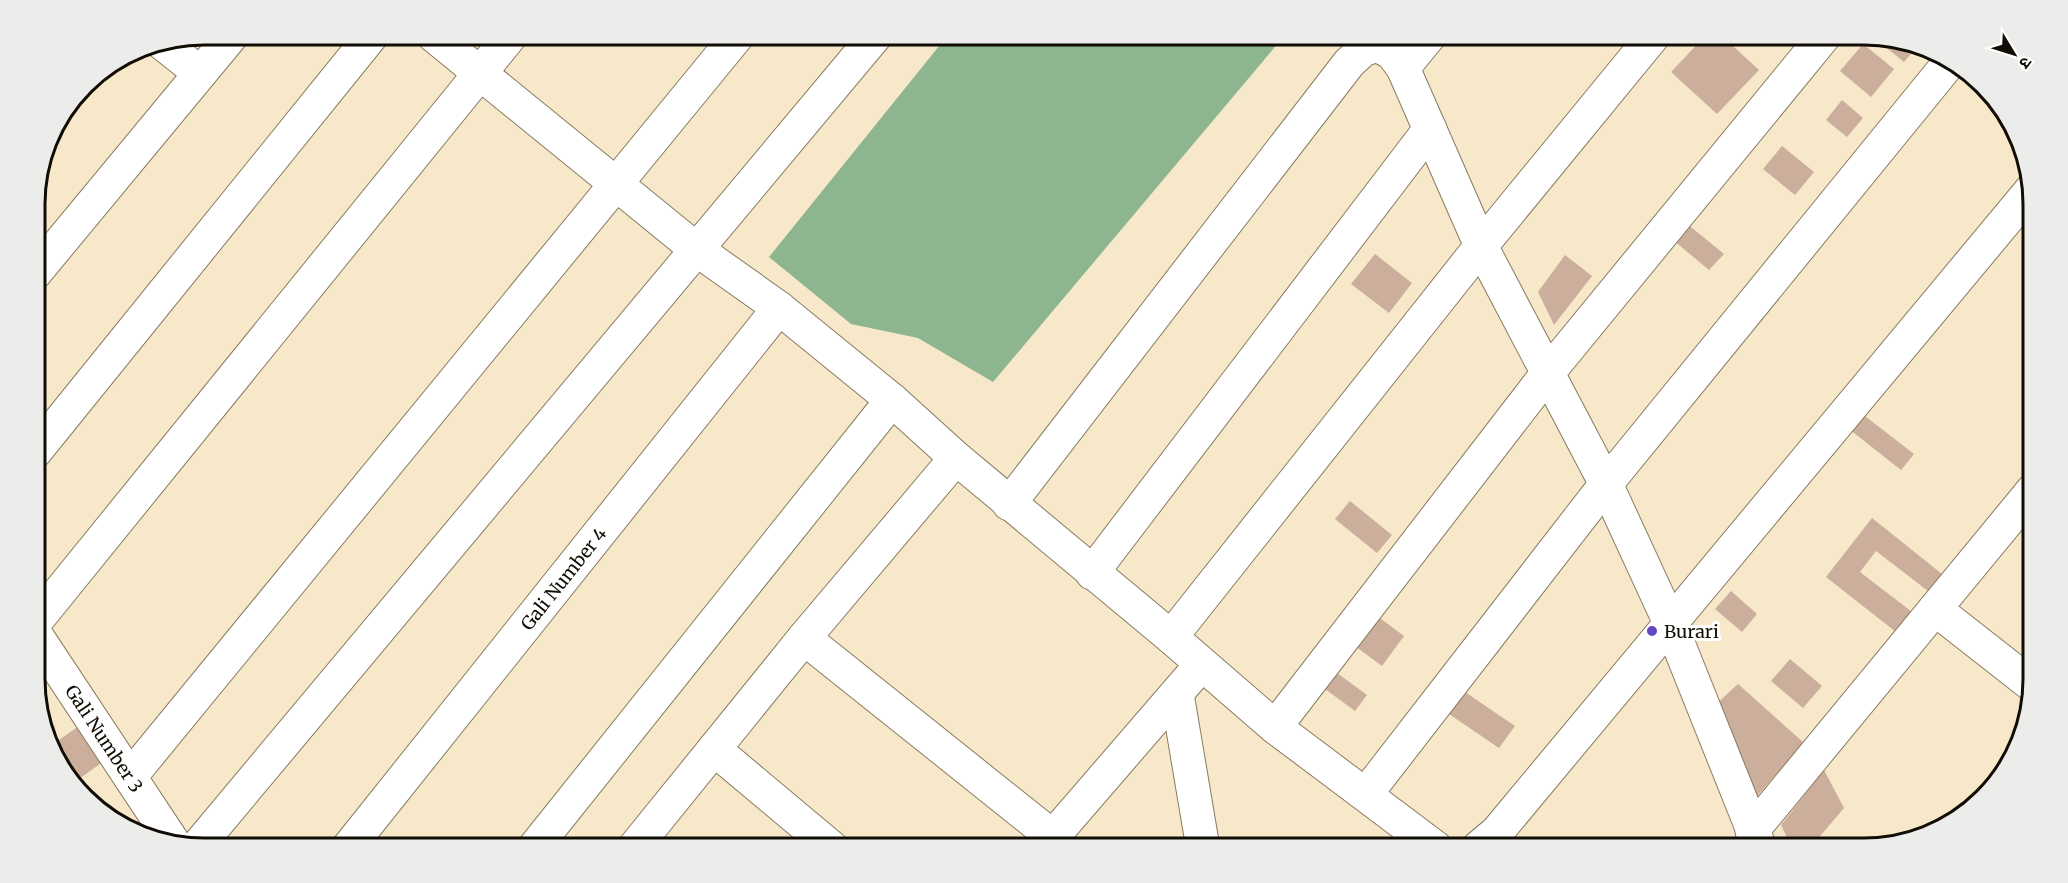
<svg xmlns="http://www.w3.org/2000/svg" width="2068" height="883" font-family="Merriweather,'Noto Sans Devanagari',serif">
	<rect width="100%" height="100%" fill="#f7e8ca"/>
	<polygon fill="#8cb590" points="948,35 1285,35 993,382 918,338 851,324 769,257"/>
	<g fill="#cbae9b">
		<polygon points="1706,35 1721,35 1759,70 1717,114 1671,72"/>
		<polygon points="1872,36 1913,44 1917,47 1904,62"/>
		<polygon points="1863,44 1894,69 1871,97 1840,71"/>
		<polygon points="1842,100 1863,118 1847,137 1826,120"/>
		<polygon points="1782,146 1814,172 1795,195 1763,169"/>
		<polygon points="1686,223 1724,254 1709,270 1673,240"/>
		<polygon points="1375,254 1412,283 1389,313 1351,284"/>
		<polygon points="1565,255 1592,276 1554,325 1538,292"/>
		<polygon points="1861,413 1914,454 1901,470 1849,429"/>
		<polygon points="1350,501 1392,535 1377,553 1335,519"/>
		<polygon points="1872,518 1942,574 1928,591 1876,551 1860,572 1912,612 1896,632 1826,577"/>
		<polygon points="1731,591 1757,614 1742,632 1715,609"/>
		<polygon points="1377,616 1404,636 1382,666 1355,646"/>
		<polygon points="1790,659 1822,686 1803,708 1771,681"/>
		<polygon points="1333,670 1367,695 1355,711 1321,686"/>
		<polygon points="1738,684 1804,743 1756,797 1713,707"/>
		<polygon points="1465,692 1515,726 1499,748 1449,714"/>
		<polygon points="79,726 104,761 72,784 53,744"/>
		<polygon points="1824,770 1844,808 1810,848 1792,848 1781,825"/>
	</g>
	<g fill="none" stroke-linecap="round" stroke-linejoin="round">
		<defs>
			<g id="minor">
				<polyline points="433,35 696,249 779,308 892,400 956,458 1171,637 1275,727 1436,848"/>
				<polyline points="162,43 200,73"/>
				<polyline points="1403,68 1430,35"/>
				<polyline points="35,273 232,35"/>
				<polyline points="35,452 372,35"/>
				<polyline points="1009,504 1349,63 1363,50 1377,45 1392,53 1403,68 1481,246 1606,484 1670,623 1760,848"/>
				<polyline points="1092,573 1430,129"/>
				<polyline points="1935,609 2032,685"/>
				<polyline points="36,621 511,35"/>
				<path id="s1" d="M36 635 173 842"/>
				<polyline points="1171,637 1481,246 1654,35"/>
				<polyline points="804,638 1053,837"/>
				<polyline points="1177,694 1203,848"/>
				<polyline points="1275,727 1547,374 1825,35"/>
				<polyline points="714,749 832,848"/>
				<polyline points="130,777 738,35"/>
				<polyline points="1366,794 1606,484 1949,63"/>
				<polyline points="1752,831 2033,490"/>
				<polyline points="197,847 876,35"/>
				<path id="s2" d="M348 848 779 308"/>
				<polyline points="534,848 892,400"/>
				<polyline points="634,848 804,638 956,458"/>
				<polyline points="1043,848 1201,665"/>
				<polyline points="1478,848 1497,832 2032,189"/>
			</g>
		</defs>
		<use href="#minor" stroke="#887b60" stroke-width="35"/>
		<use href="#minor" stroke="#fff" stroke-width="33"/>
	</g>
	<circle fill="#6448c1" stroke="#fff" stroke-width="2" cx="1652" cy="631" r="6"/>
	<g text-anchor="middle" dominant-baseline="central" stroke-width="6" stroke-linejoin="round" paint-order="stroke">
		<g font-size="18" fill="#110c04" stroke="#fff">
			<text stroke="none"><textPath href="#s2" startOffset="345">Gali Number 4</textPath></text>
			<text stroke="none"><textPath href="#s1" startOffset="124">Gali Number 3</textPath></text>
		</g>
		<g font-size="18" fill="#110c04" stroke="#fff" text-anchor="start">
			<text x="1664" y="631">Burari</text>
		</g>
	</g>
	<path d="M0 0H2068V883H0ZM204 45H1864A159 159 0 0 1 2023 204V679A159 159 0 0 1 1864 838H204A159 159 0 0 1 45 679V204A159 159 0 0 1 204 45Z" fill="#ececeb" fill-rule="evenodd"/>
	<path fill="none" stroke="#110c04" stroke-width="3" d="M204 45H1864A159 159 0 0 1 2023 204V679A159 159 0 0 1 1864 838H204A159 159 0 0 1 45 679V204A159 159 0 0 1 204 45Z"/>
	<g transform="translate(2014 54) rotate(128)" stroke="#ffffff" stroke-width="4.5" paint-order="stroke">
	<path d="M0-4.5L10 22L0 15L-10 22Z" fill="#110c04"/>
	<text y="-9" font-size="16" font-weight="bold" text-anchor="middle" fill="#110c04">उ</text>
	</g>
</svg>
